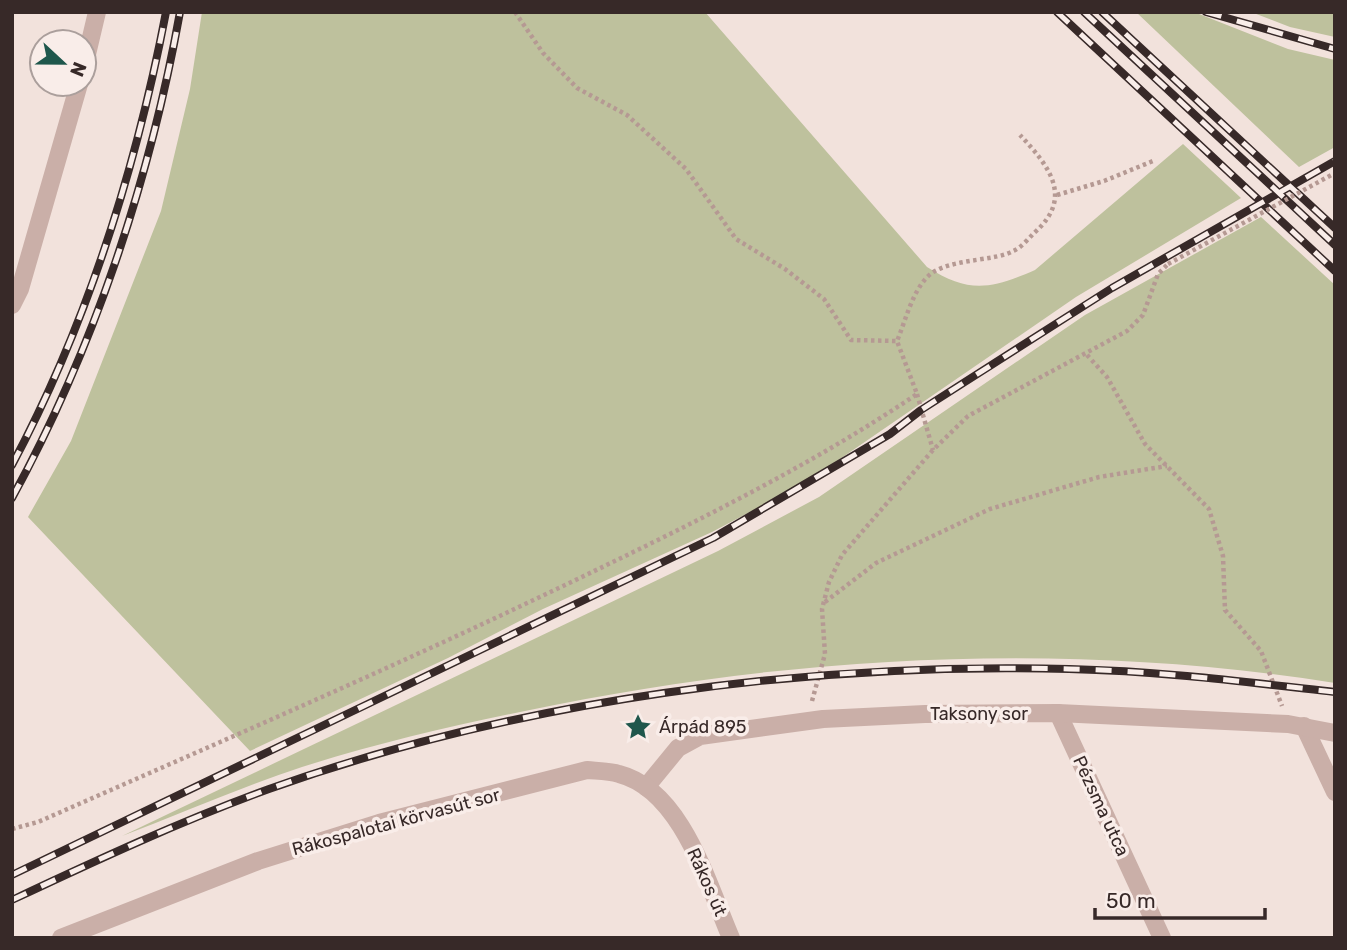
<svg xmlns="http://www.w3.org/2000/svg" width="1347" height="950" font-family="Rubik,sans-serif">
	<rect width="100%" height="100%" fill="#f2e2dc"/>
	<g fill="#bec19d">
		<path d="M202 12H705L927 267C969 294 991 289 1035 270L1183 144 1241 198 1076 297 805 483 712 532 543 609 448 658 250 751 28 517 71 441 161 211 190 89Z"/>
		<polygon points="1136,12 1194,12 1288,49 1335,60 1335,147 1299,167"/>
		<polygon points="1251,12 1335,12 1335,37 1290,27"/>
		<path d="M1261 217 1335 285V683C1066 640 791 655 525 711 450 726 375 744 302 767 241 787 182 813 122 836L718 551 819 497 1085 315Z"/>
	</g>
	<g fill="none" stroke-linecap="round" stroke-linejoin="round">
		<g stroke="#b59993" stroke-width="4.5" stroke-dasharray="3.5 3.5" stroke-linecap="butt">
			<polyline points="515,12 543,53 577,88 627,115 686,169 736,239 785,269 824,299 851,340 897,341"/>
			<polyline points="1057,195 1104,181 1153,161"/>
			<polyline points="1087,355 1107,377 1145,444 1209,509 1223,556 1225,610 1261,651 1282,706"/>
			<polyline points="917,394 933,450"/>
			<polyline points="825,602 876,563 990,509 1099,477 1167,466"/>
			<polyline points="812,701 825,654 822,609 829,582 842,555 933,450 968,416 1127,331 1143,315 1158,274 1168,264"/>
			<path d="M12 829 38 822C222 741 406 662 588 574 698 521 815 463 917 394L897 341C906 320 914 283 935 271 960 258 995 261 1013 251 1021 248 1028 239 1034 233 1074 198 1050 167 1020 135"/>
		</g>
		<g stroke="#caafa8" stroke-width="18">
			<polyline points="84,67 97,12"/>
			<polyline points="12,305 20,289 79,84"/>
			<polyline points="1058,713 1162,938"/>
			<polyline points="1304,726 1335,792"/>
			<polyline points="646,787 678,748 700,736 823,719 925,714 1058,713 1288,724 1335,733"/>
			<path d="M61 938 258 861 379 823 587 770C598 771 609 771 619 774 682 790 708 885 731 938"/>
		</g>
		<defs>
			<g id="rail">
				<polyline points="1057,12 1335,271"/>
				<polyline points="1084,12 1335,245"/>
				<polyline points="1102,12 1335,228"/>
				<polyline points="1206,12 1335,49"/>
				<path d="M12 465C87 324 136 169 166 12"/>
				<path d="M12 498C94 348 150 180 180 12"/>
				<polyline points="12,875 713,538 890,434 921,410 1112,288 1335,161"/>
				<path d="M12 900C97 860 181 821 269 789 518 700 806 662 1069 669 1159 671 1246 682 1335 692"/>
			</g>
		</defs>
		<use href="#rail" stroke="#372928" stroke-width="8"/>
		<use href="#rail" stroke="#f9ede9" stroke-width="5" stroke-dasharray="16" stroke-linecap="butt"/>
		<polyline stroke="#b59993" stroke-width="4.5" stroke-dasharray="3.5 3.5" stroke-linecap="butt" points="1168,264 1335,173"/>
	</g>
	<defs>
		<symbol id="sight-bare" viewBox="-9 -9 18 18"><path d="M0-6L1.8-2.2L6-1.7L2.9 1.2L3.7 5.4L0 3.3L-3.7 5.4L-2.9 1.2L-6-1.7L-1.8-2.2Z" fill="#1f574c" stroke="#f9ede9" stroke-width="2.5" paint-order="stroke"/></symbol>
	</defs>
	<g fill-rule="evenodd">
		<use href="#sight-bare" x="619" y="708" width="38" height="38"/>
	</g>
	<g text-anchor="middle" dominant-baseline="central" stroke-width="7" stroke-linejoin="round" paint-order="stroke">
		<g font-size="18" fill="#372928" stroke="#f9ede9">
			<text x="979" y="714">Taksony sor</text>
			<text transform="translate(1101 806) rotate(65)">Pézsma utca</text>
			<text transform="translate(396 822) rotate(-15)">Rákospalotai körvasút sor</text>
			<text transform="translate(707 882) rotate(66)">Rákos út</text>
		</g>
		<g font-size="18" fill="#372928" stroke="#f9ede9" text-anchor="start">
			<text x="659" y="727">Árpád 895</text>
		</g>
	</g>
	<rect width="1347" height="950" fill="none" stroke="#372928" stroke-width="28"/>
	<g transform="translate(63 63) rotate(112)"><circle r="33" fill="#f9ede9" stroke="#ab9f9c" stroke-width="2"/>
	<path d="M0-5L12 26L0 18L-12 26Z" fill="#1f574c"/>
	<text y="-10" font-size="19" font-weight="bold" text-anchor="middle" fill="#372928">N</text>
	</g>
	<path d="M1095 908v10h170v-10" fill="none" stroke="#372928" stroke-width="3.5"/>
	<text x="1106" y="908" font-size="21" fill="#372928" stroke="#f9ede9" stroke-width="5" paint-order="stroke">50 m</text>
</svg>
